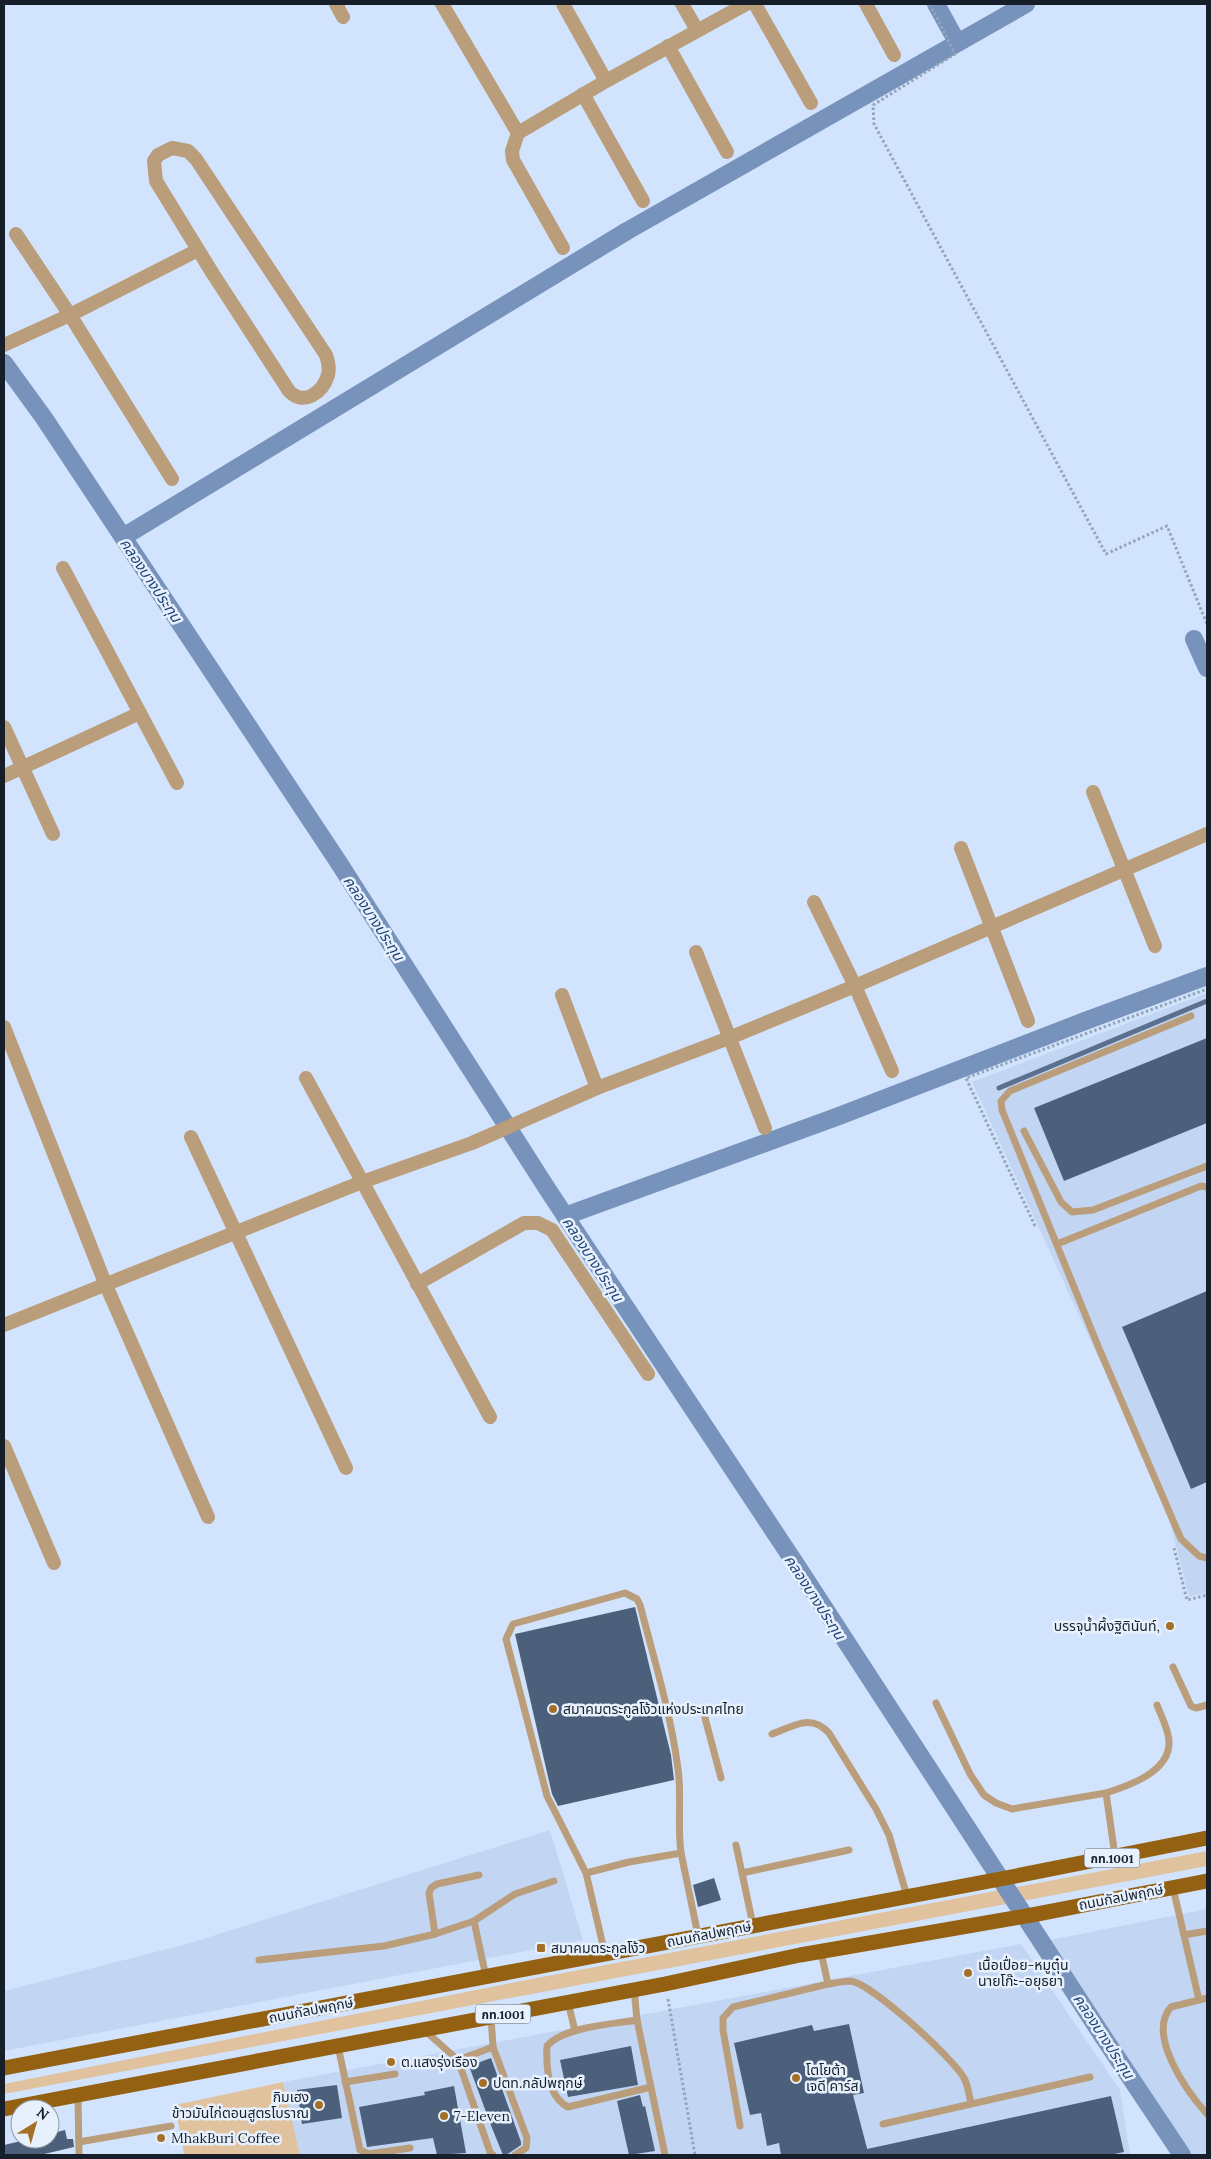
<svg xmlns="http://www.w3.org/2000/svg" width="1211" height="2159" font-family="Lora,'Noto Sans Thai',serif">
	<rect width="100%" height="100%" fill="#d2e4fd"/>
	<g fill="#c2d6f4">
		<polygon points="1207,993 1207,1592 1189,1597 1165,1503 972,1082"/>
		<polygon points="550,1830 583,1940 4,2051 4,1991 190,1943"/>
		<polygon points="1207,1909 1207,2155 1192,2155 1050,1940"/>
		<polygon points="1021,1944 1120,2090 1130,2155 804,2155 802,2150 780,2155 300,2155 283,2082"/>
	</g>
	<g fill="#e0c29e">
		<polygon points="1207,1851 1207,1866 4,2094 4,2084 521,1981"/>
		<polygon points="283,2082 300,2155 184,2155 175,2105"/>
	</g>
	<g fill="none" stroke-linecap="round" stroke-linejoin="round">
		<polyline stroke="#5b708f" stroke-width="5" points="999,1088 1207,1001"/>
		<g stroke="#7893bb" stroke-width="18">
			<polyline points="936,4 957,42"/>
			<polyline points="4,363 44,418 339,863 548,1190 797,1566 1100,2032 1182,2155"/>
			<polyline points="123,537 627,231 1026,4"/>
			<polyline points="1194,639 1207,668"/>
			<polyline points="565,1216 839,1116 1085,1021 1207,976"/>
		</g>
	</g>
	<g fill="#4d607b">
		<polygon points="1207,1038 1207,1123 1064,1181 1034,1108"/>
		<polygon points="1207,1291 1207,1482 1191,1489 1122,1327"/>
		<polygon points="635,1607 671,1755 674,1780 558,1806 552,1794 515,1634"/>
		<polygon points="714,1878 721,1900 698,1907 693,1885"/>
		<polygon points="849,2024 864,2093 853,2095 868,2152 867,2149 1111,2096 1124,2152 1110,2155 781,2155 779,2143 767,2146 761,2113 750,2115 734,2043 812,2025 814,2031"/>
		<polygon points="631,2046 638,2085 568,2097 560,2060"/>
		<polygon points="491,2058 521,2142 521,2145 506,2155 503,2155 492,2128 469,2066"/>
		<polygon points="337,2085 342,2118 302,2124 297,2090"/>
		<polygon points="454,2086 466,2153 437,2155 433,2138 367,2147 359,2107 425,2095 424,2092"/>
		<polygon points="640,2095 643,2107 645,2106 655,2151 629,2155 617,2101"/>
		<polygon points="65,2130 67,2139 73,2139 74,2147 40,2155 4,2155 4,2145 30,2139 50,2139 50,2134"/>
	</g>
	<g fill="none" stroke-linecap="round" stroke-linejoin="round">
		<g stroke="#95a4b8" stroke-width="3" stroke-dasharray="2.5 2.5" stroke-linecap="butt">
			<polyline points="930,4 955,54 873,105 874,124 1106,554 1167,526 1207,624"/>
			<polyline points="1035,1226 966,1078 1207,989"/>
			<polyline points="1174,1548 1187,1600 1207,1595"/>
			<polyline points="668,1999 695,2155"/>
		</g>
		<g stroke="#ba9d7b" stroke-width="7">
			<polyline points="1191,1016 1010,1091 1001,1101 1002,1110 1098,1346 1181,1539 1199,1556 1207,1558"/>
			<polyline points="1024,1131 1061,1202 1072,1212 1093,1210 1207,1166"/>
			<polyline points="1057,1244 1201,1186 1207,1187"/>
			<polyline points="1173,1667 1191,1706 1196,1708 1207,1705"/>
			<polyline points="936,1703 970,1774 984,1795 996,1803 1012,1809 1106,1793"/>
			<polyline points="705,1718 721,1778"/>
			<path d="M772 1734C794 1726 811 1713 829 1733L876 1809 889 1835 907 1896"/>
			<polyline points="736,1845 753,1925"/>
			<polyline points="681,1853 698,1935"/>
			<path d="M1115 1856 1106 1793C1128 1786 1170 1772 1169 1742 1169 1730 1161 1716 1157 1705"/>
			<path d="M586 1873 547 1796 506 1639 513 1624 625 1593 637 1599 640 1605C654 1659 671 1714 678 1769 682 1797 677 1824 681 1853L629 1862 586 1873 605 1954"/>
			<polyline points="742,1873 849,1850"/>
			<polyline points="1173,1888 1199,2000 1207,1998"/>
			<polyline points="474,1921 515,1894 554,1881"/>
			<polyline points="435,1934 429,1893 431,1888 437,1884 479,1875"/>
			<polyline points="1184,1935 1207,1931"/>
			<polyline points="259,1960 384,1946 435,1934 474,1921 486,1977"/>
			<path d="M828 1984C835 1983 844 1981 851 1981 872 1984 953 2058 964 2078 968 2085 969 2095 971 2103"/>
			<polyline points="634,1989 637,2020"/>
			<path d="M1199 2000 1171 2007C1146 2035 1188 2093 1207 2114"/>
			<polyline points="568,2002 575,2031"/>
			<polyline points="491,2017 493,2047 527,2138 526,2148 515,2155"/>
			<polyline points="424,2030 458,2060 490,2152 493,2155"/>
			<polyline points="338,2046 360,2150 369,2154 410,2148"/>
			<polyline points="458,2060 493,2047"/>
			<polyline points="345,2082 395,2074"/>
			<path d="M651 2087 568 2107C548 2097 546 2067 547 2046 563 2027 613 2024 637 2020L665 2155"/>
			<polyline points="78,2096 79,2155"/>
			<polyline points="883,2124 1090,2077"/>
			<polyline points="740,2126 723,2030 723,2018 733,2007 828,1984 821,1952"/>
			<polyline points="79,2142 171,2126"/>
		</g>
		<g stroke="#ba9d7b" stroke-width="14">
			<polyline points="336,4 343,17"/>
			<polyline points="442,4 518,133"/>
			<polyline points="563,4 606,81"/>
			<polyline points="682,4 697,30"/>
			<polyline points="755,4 811,103"/>
			<polyline points="866,4 894,55"/>
			<polyline points="668,46 727,152"/>
			<polyline points="583,94 643,201"/>
			<path d="M172 148 188 151 196 159 326 355C328 361 330 368 328 375 323 392 304 407 289 391L213 274 156 181 154 161 158 155Z"/>
			<polyline points="16,234 70,315 172,479"/>
			<polyline points="563,248 513,160 512,151 518,133 606,81 746,4"/>
			<polyline points="4,345 70,315 198,250"/>
			<polyline points="63,568 177,783"/>
			<polyline points="4,727 53,834"/>
			<polyline points="4,776 140,713"/>
			<polyline points="1093,792 1155,946"/>
			<polyline points="961,848 1028,1021"/>
			<polyline points="814,902 855,986 892,1071"/>
			<polyline points="696,952 765,1128"/>
			<polyline points="562,995 597,1088"/>
			<polyline points="4,1027 105,1283 208,1517"/>
			<polyline points="306,1078 490,1417"/>
			<polyline points="191,1137 346,1468"/>
			<polyline points="417,1284 524,1223 538,1223 552,1230 648,1374"/>
			<polyline points="4,1325 362,1182 472,1143 597,1088 729,1038 855,986 1207,834"/>
			<polyline points="4,1446 54,1563"/>
		</g>
		<g stroke="#946113" stroke-width="15">
			<polyline points="4,2068 1016,1876 1207,1838"/>
			<polyline points="4,2109 665,1984 800,1955 1032,1915 1207,1881"/>
		</g>
	</g>
	<g fill="#a47028" stroke="#e7f0fd" stroke-width="2">
		<circle cx="1170" cy="1626" r="5"/>
		<circle cx="553" cy="1709" r="5"/>
		<rect x="536" y="1943" width="10" height="10" rx="2.5"/>
		<circle cx="968" cy="1973" r="5"/>
		<circle cx="391" cy="2062" r="5"/>
		<circle cx="796" cy="2078" r="5"/>
		<circle cx="483" cy="2083" r="5"/>
		<circle cx="319" cy="2105" r="5"/>
		<circle cx="444" cy="2116" r="5"/>
		<circle cx="161" cy="2138" r="5"/>
	</g>
	<g text-anchor="middle" dominant-baseline="central" stroke-width="5" stroke-linejoin="round" paint-order="stroke">
		<g fill="#e7f0fd" stroke="#555d69" stroke-width="1">
			<rect x="1084.5" y="1848.5" width="55" height="19" rx="4"/>
			<rect x="475.5" y="2004.5" width="55" height="19" rx="4"/>
		</g>
		<g font-size="12" font-weight="bold" fill="#161e29">
			<text x="1112" y="1858">กท.1001</text>
			<text x="503" y="2014">กท.1001</text>
		</g>
		<g font-size="14" fill="#161e29" stroke="#e7f0fd" text-anchor="start">
			<text x="1160" y="1626" text-anchor="end">บรรจุน้ำผึ้งฐิตินันท์,</text>
			<text x="563" y="1709">สมาคมตระกูลโง้วแห่งประเทศไทย</text>
			<text x="551" y="1948">สมาคมตระกูลโง้ว</text>
			<text x="978" y="1965">เนื้อเปื่อย-หมูตุ๋น<tspan x="978" dy="16">นายโก๊ะ-อยุธยา</tspan></text>
			<text x="401" y="2062">ต.แสงรุ่งเรือง</text>
			<text x="806" y="2070">โตโยต้า<tspan x="806" dy="16">เจดี คาร์ส</tspan></text>
			<text x="493" y="2083">ปตท.กลัปพฤกษ์</text>
			<text x="309" y="2097" text-anchor="end">กิมเฮง<tspan x="309" dy="16">ข้าวมันไก่ตอนสูตรโบราณ</tspan></text>
			<text x="454" y="2116">7-Eleven</text>
			<text x="171" y="2138">MhakBuri Coffee</text>
		</g>
		<g font-size="14" fill="#161e29" stroke="#e7f0fd">
			<text transform="translate(1121 1897) rotate(-11)">ถนนกัลปพฤกษ์</text>
			<text transform="translate(709 1934) rotate(-11)">ถนนกัลปพฤกษ์</text>
			<text transform="translate(311 2010) rotate(-11)">ถนนกัลปพฤกษ์</text>
		</g>
		<g font-size="15" font-style="italic" fill="#214579" stroke="#e7f0fd">
			<text transform="translate(151 580) rotate(56)">คลองบางประทุน</text>
			<text transform="translate(374 918) rotate(57)">คลองบางประทุน</text>
			<text transform="translate(593 1259) rotate(57)">คลองบางประทุน</text>
			<text transform="translate(815 1597) rotate(57)">คลองบางประทุน</text>
			<text transform="translate(1104 2036) rotate(57)">คลองบางประทุน</text>
		</g>
	</g>
	<rect width="1211" height="2159" fill="none" stroke="#161e29" stroke-width="10"/>
	<g transform="translate(35 2124) rotate(37)"><circle r="24" fill="#e7f0fd" stroke="#939ca8"/>
	<path d="M0-4L9 19L0 12L-9 19Z" fill="#a47028"/>
	<text y="-8" font-size="14" font-weight="bold" text-anchor="middle" fill="#161e29">N</text>
	</g>
</svg>
